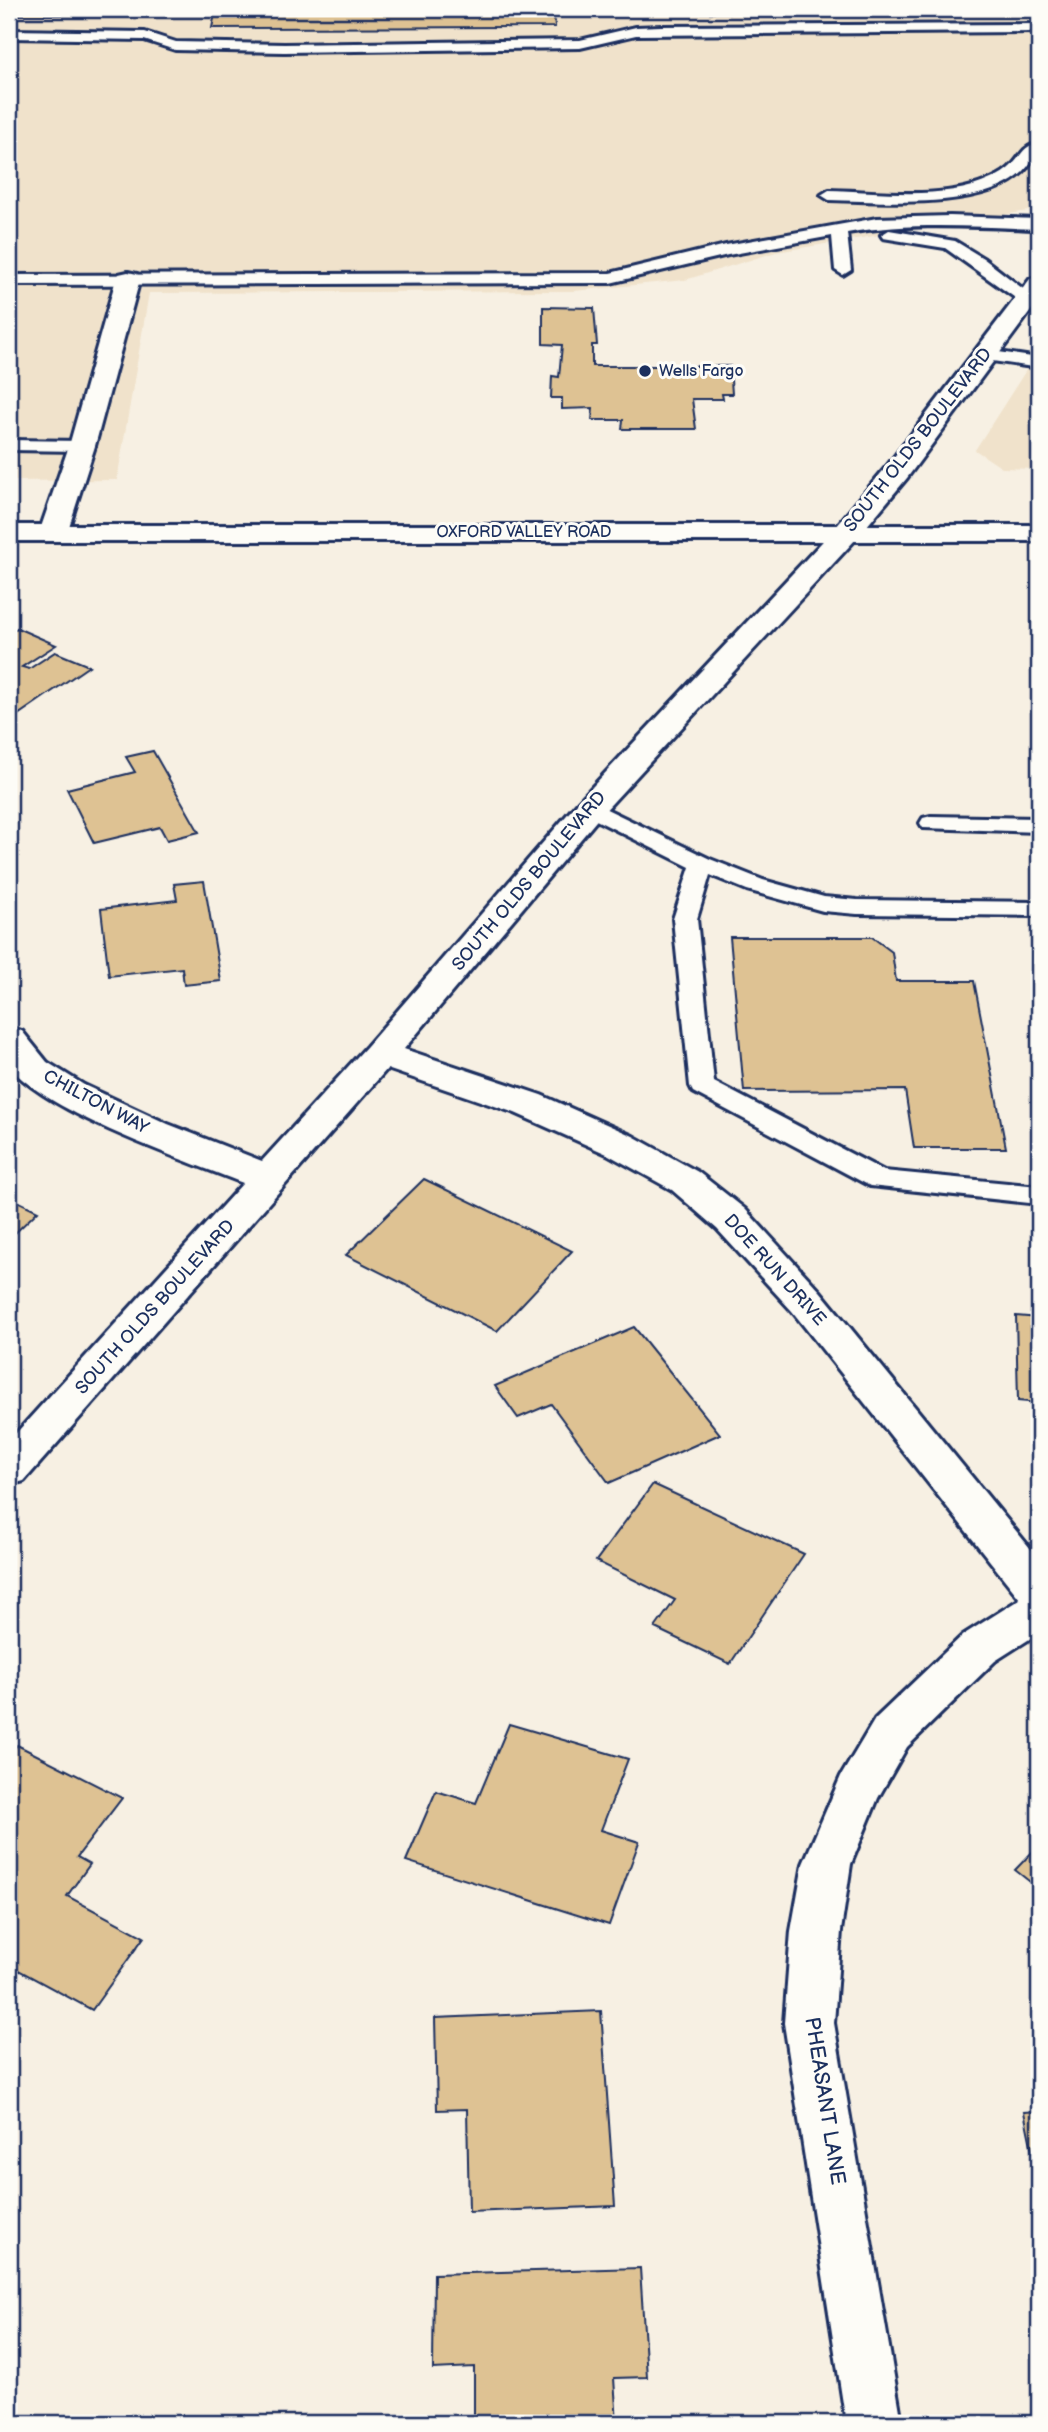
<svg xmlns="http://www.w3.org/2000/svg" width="1048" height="2432" font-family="'Balsamiq Sans',sans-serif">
	<rect width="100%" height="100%" fill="#f7f0e3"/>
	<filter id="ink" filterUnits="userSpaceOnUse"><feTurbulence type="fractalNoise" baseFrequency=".0143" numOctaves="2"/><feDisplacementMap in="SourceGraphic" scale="14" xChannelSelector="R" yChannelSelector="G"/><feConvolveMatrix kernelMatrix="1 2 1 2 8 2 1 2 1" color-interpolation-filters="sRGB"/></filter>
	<g filter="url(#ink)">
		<g fill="#f0e2cb">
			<polygon points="9,9 1039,9 1039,202 1028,211 776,252 685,280 574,291 149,293 117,480 9,481"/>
			<polygon points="1039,350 1039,469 1002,468 975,450"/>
		</g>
		<g fill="#dec293" stroke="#1b2f5e" stroke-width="2">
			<polygon points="9,9 216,9 215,15 9,15"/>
			<polygon points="216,9 867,9 868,12 554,13 555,27 212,28"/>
			<polygon points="543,307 594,308 597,345 592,345 592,366 730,366 732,394 722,394 723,399 692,399 696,429 622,429 623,420 592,420 593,408 562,409 562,398 551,398 552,376 559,377 562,345 543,344"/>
			<polygon points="17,628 56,645 22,667 29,669 55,652 89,666 9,721 9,634"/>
			<polygon points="153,751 199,832 167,840 160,827 94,843 67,789 135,772 126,757"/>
			<polygon points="204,881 221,981 184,985 182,968 109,976 101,909 177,900 174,884"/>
			<polygon points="730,937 872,937 892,952 896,981 974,981 1006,1148 914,1148 905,1090 744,1091"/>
			<polygon points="424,1179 572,1251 497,1331 346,1255"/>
			<polygon points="9,1197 38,1211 9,1239"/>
			<polygon points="1016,1316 1039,1318 1039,1403 1018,1401"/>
			<polygon points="634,1327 720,1434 609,1483 551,1404 518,1418 495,1386"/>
			<polygon points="653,1484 804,1554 730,1664 655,1628 675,1600 596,1561"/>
			<polygon points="509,1724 628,1759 601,1830 639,1842 609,1925 406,1861 436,1791 476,1803"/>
			<polygon points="17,1745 122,1798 77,1857 90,1864 67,1896 144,1937 92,2010 9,1965 9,1756"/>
			<polygon points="1039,1845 1039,1889 1015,1870"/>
			<polygon points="601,2011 615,2206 469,2212 467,2109 437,2110 435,2018"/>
			<polygon points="1039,2111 1039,2183 1024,2112"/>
			<polygon points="640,2268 647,2377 614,2378 617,2423 474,2423 474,2367 433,2369 434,2274"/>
		</g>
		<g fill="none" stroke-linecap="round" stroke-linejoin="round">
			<defs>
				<g id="lane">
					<polygon points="1039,24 1039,32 636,35 580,48 284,52 175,50 144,40 9,38 9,30 145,32 176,42 284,44 580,40 636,27 661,26"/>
					<path d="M1032 145 1039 150C1034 157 1029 166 1023 172 983 211 881 201 829 200L821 195 829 190C878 191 946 201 991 179 998 176 1008 170 1013 164 1020 157 1023 148 1032 145Z"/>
					<path d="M950 216 1039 219V229C975 227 910 222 847 233L851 270 843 275 835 270 832 236 728 255 610 283 9 285V275L610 273 726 245 877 218Z"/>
					<polygon points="889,230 955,241 983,258 1035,298 1027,303 1021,302 945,248 883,238 881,235"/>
					<polygon points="985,350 1039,358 1039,368 979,359 976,355"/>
					<polygon points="9,440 82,441 91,446 82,451 9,450"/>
					<polygon points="590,801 710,859 763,880 824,897 857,900 1039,902 1039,916 857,914 823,911 747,890 710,875 697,919 714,1082 884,1171 1039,1186 1039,1204 870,1186 693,1092 690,1086 673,919 690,867 582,813 579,808 582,803"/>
					<polygon points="931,816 1039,818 1039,832 923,828 920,823 923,818"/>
				</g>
				<g id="street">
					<polygon points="128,272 137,274 140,279 95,446 67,533 63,539 53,541 43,539 39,533 69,446 116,279 119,274"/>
					<path d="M1039 277V300L907 478 856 539 601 815 404 1049 541 1095 633 1136 698 1172 745 1209 820 1291 1039 1559V1633L995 1661 907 1747 878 1798 851 1864 841 1931 834 2023 902 2423H846L784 2023 791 1931 803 1864 841 1776 875 1719 963 1635 1020 1599 792 1311 717 1229 672 1190 607 1154 515 1113 387 1069 24 1481 9 1485V1441L243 1183C182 1159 49 1114 9 1066V1027L22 1031 47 1062 84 1085 168 1124 262 1161 367 1046 579 801 836 527 887 466 1030 279Z"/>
				</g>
				<rect id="primary" x="9" y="525" width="1030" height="16"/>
			</defs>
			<use href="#lane" stroke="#1b2f5e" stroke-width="6"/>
			<use href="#street" stroke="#1b2f5e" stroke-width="6"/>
			<use href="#primary" stroke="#1b2f5e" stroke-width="6"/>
			<use href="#lane" fill="#fdfcf7" fill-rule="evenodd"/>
			<use href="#street" fill="#fdfcf7" fill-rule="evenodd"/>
			<use href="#primary" fill="#fdfcf7" fill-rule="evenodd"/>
		</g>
	</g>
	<circle fill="#1b2f5e" stroke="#fdfcf7" stroke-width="2.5" cx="645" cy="371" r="7"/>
	<g text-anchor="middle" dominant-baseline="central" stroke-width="6" stroke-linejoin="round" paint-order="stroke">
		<g font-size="16" fill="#1b2f5e" stroke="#fdfcf7" text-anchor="start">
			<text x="659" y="371">Wells Fargo</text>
		</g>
		<g font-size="16" fill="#1b2f5e" stroke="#fdfcf7">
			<text x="524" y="532">OXFORD VALLEY ROAD</text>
		</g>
		<g font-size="18" fill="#1b2f5e" stroke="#fdfcf7">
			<text transform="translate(918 440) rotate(-52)">SOUTH OLDS BOULEVARD</text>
			<text transform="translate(529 881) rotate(-50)">SOUTH OLDS BOULEVARD</text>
			<text transform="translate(96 1102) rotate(28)">CHILTON WAY</text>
			<text transform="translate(775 1270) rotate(48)">DOE RUN DRIVE</text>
			<text transform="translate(155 1307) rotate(-48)">SOUTH OLDS BOULEVARD</text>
		</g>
		<g font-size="21" fill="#1b2f5e" stroke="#fdfcf7">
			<text transform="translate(825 2101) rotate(81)">PHEASANT LANE</text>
		</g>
	</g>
	<rect width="1048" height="2432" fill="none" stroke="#fdfcf7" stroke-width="35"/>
	<rect x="18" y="18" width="1013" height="2397" fill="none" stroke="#1b2f5e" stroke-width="2.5" filter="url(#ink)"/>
</svg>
